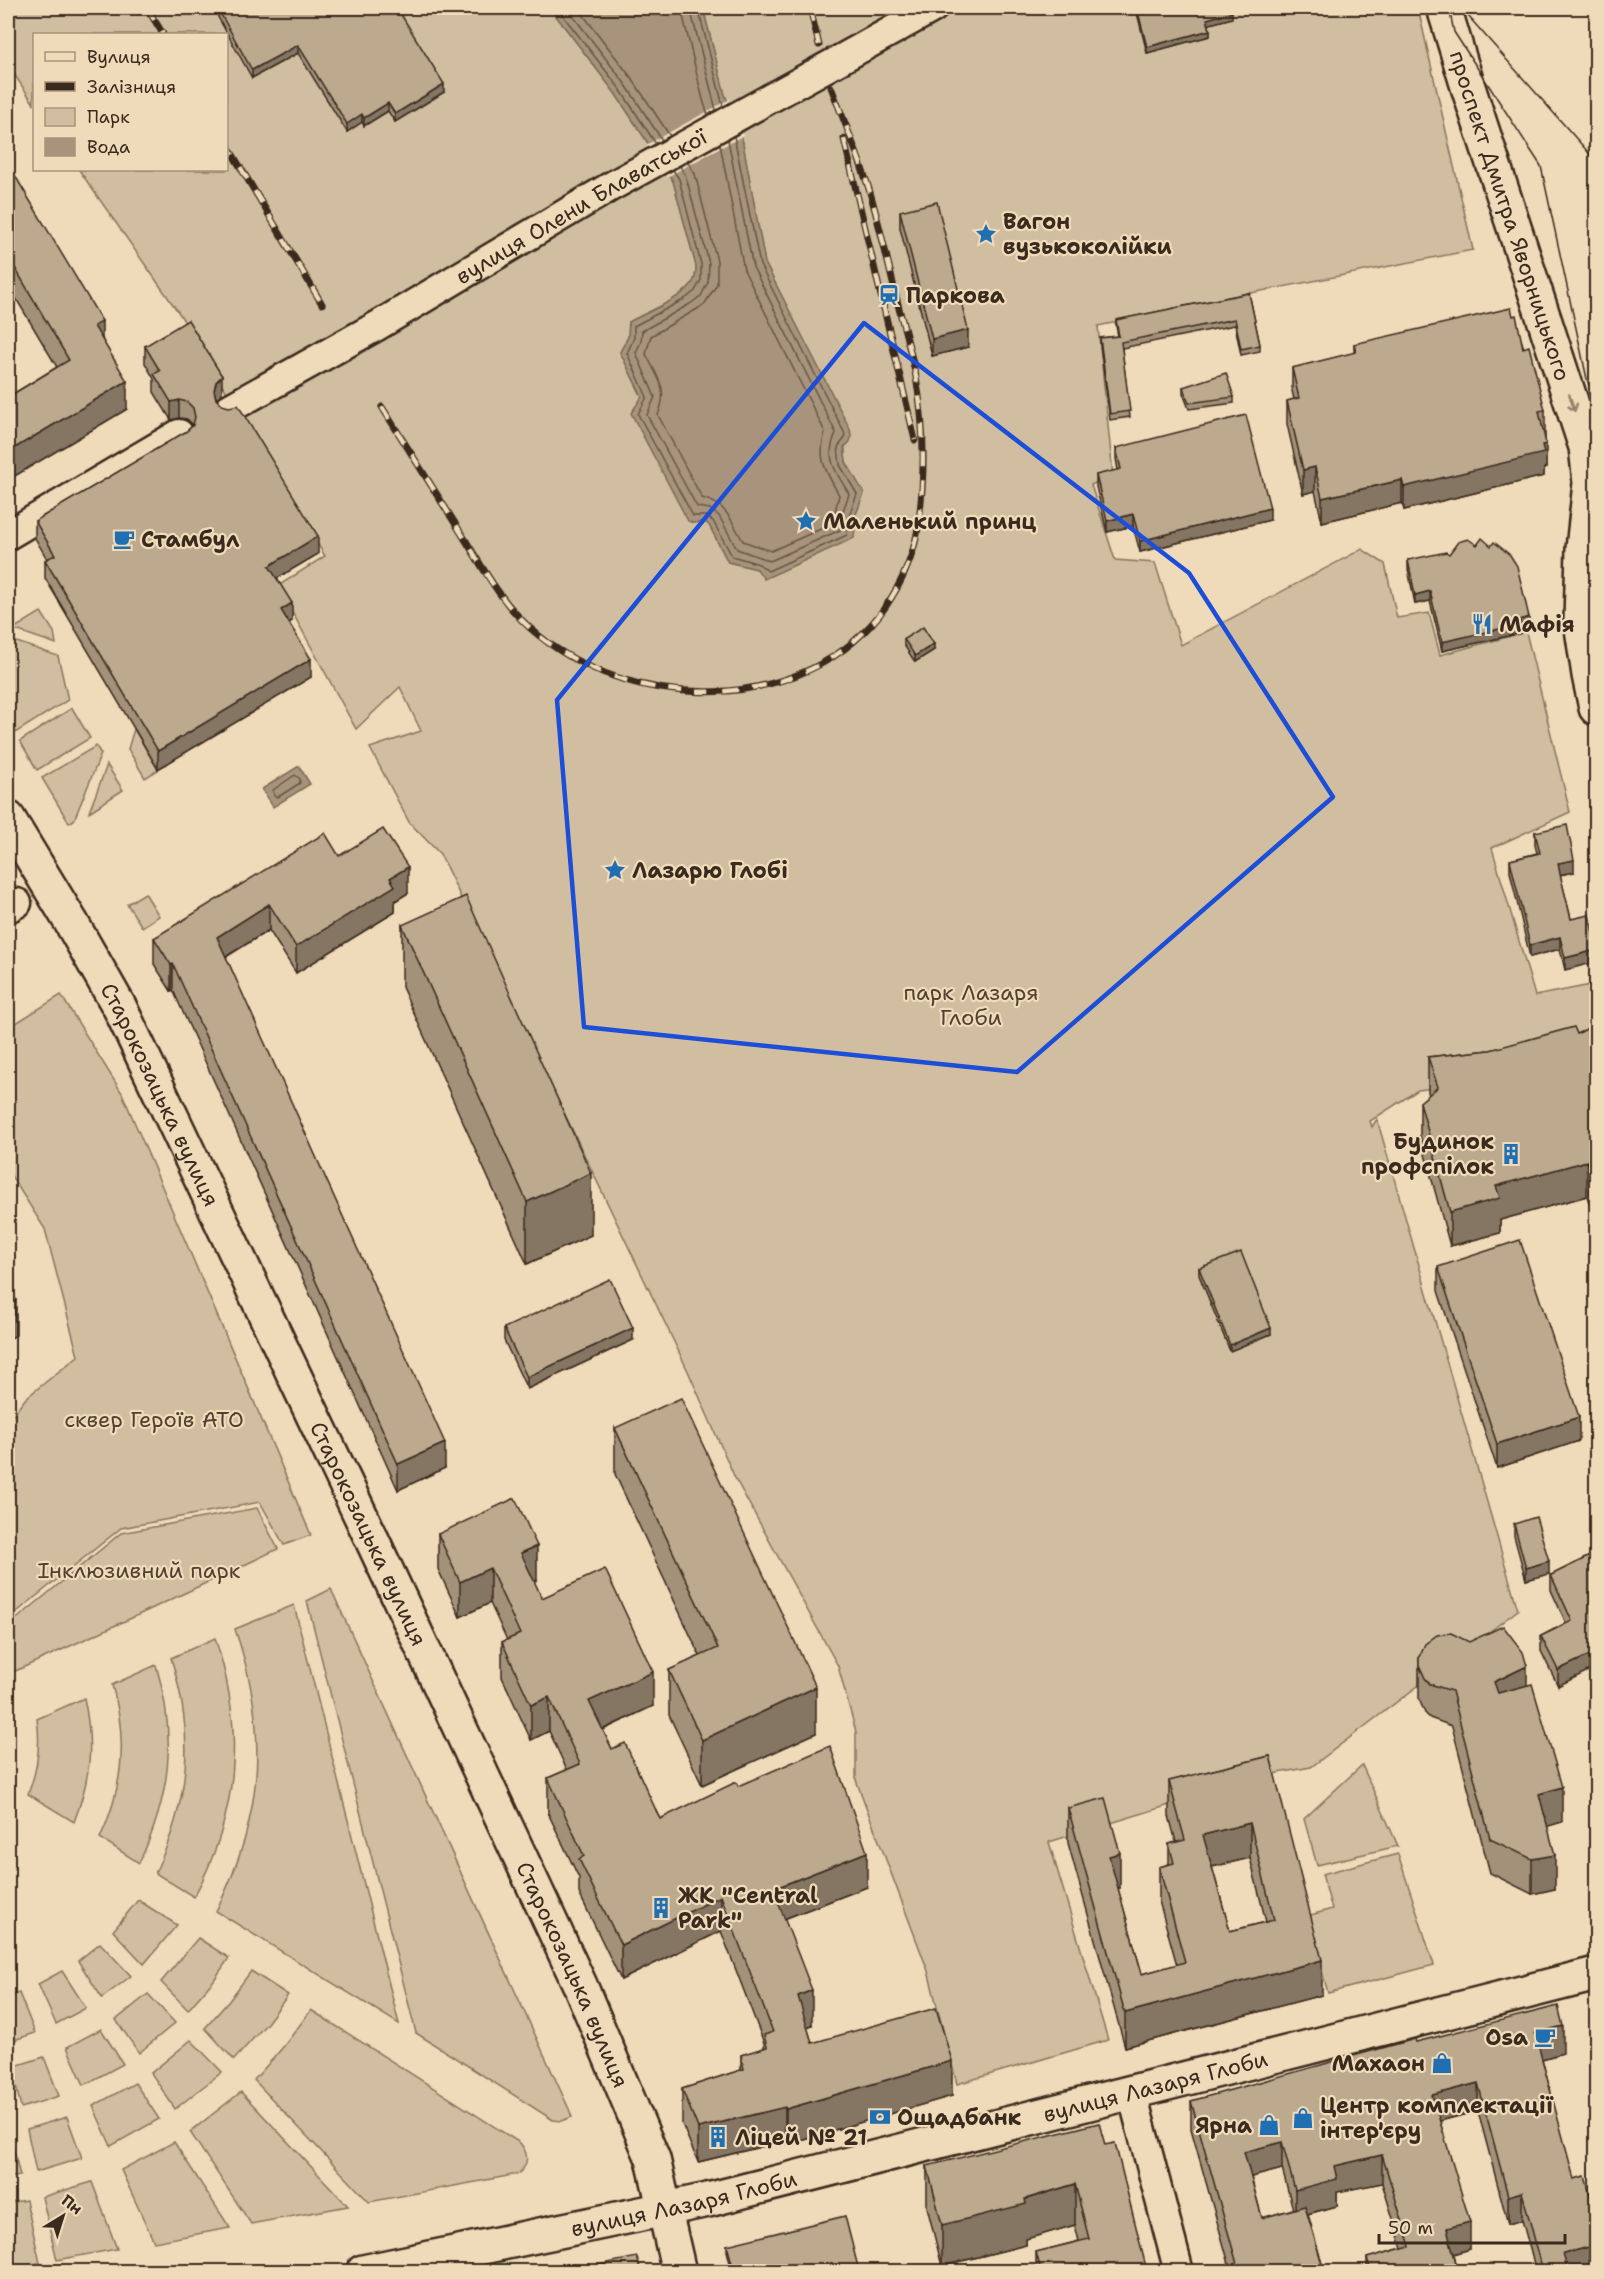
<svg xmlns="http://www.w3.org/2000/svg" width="1604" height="2279" font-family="'Shantell Sans',sans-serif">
	<rect width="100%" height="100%" fill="#efdab9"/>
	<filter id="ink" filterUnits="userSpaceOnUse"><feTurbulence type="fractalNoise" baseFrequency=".0167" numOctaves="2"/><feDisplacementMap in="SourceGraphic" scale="12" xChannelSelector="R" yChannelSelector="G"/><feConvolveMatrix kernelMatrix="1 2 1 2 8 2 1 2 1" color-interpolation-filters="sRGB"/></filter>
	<g filter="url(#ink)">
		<g fill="#d1bea0" stroke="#86745f" stroke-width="1.5">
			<path d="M8 8H550L615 93 673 181 696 266C696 270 696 276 694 280 687 297 645 313 629 322L628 337 620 352 642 397 693 523 704 521 709 525 728 562 757 569 853 538 856 514 864 493C848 467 839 461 849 429L765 263 742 138 725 95 703 8H1418L1473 250 1246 294 1098 326 1113 475 1091 485 1115 560 1155 563 1181 645 1362 549 1385 564 1397 618 1429 613 1440 655 1526 632 1570 812 1492 848 1535 996 1596 984V1027L1484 1082 1418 1090 1370 1121 1372 1127 1377 1119 1518 1610 1311 1767 1267 1775 1049 1842 1108 2040 957 2084 928 1971 856 1780V1732L838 1666 735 1478 688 1371 440 854 409 822 370 748 421 731 400 687 356 729 278 586 325 556 181 316 79 170H226V34H34V104L8 65Z"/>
			<polygon points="41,612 54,632 56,644 13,629"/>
			<polygon points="8,639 58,656 68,700 15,733 8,720"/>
			<polygon points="72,708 90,738 37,770 20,741"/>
			<polygon points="134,729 158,770 145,778 128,749"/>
			<polygon points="96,746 101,754 74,820 69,823 42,778"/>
			<polygon points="107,765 123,790 89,812"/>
			<polygon points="145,893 159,916 142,927 127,904"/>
			<polygon points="61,995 122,1093 311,1535 284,1545 260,1502 121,1528 8,1619 8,1421 26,1398 78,1356 45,1229 8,1171 8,1028"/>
			<polygon points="257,1508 278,1549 138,1615 11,1673 8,1668 8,1626 121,1533"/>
			<polygon points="331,1589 569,2109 572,2117 561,2121 553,2120 416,2033 307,1601"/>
			<path d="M294 1605 399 2024 216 1911C264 1817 269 1728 235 1629Z"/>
			<path d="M215 1638C245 1729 239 1813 194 1897L155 1873C190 1800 195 1736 171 1658Z"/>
			<path d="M156 1665C177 1736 171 1796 139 1863L100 1838C123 1789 128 1738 112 1685Z"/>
			<path d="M84 1698C94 1745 91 1777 74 1822L28 1794C38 1769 41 1746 37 1719Z"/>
			<polygon points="1362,1765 1398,1846 1317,1865 1304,1819"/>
			<polygon points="1398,1854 1434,1965 1328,1993 1307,1916 1332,1909 1322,1874"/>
			<polygon points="138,1900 177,1925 144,1964 113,1931"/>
			<polygon points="198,1938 229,1958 214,1980 188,2010 161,1982"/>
			<polygon points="100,1943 131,1976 102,1998 78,1961"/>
			<polygon points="62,1971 86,2008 56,2024 38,1984"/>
			<polygon points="251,1971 288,1995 268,2022 234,2060 205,2028 229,2001"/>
			<polygon points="19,1993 35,2033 8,2042 8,1997"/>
			<polygon points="148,1994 175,2023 139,2053 116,2020"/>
			<path d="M311 2010 520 2143C529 2154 529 2165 518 2174L369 2202 254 2080 284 2046Z"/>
			<polygon points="101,2029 123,2064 84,2085 67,2047"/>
			<polygon points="191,2040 222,2072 175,2109 151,2073"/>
			<polygon points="44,2057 59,2096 21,2108 12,2067"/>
			<polygon points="135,2083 159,2119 111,2146 93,2106"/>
			<polygon points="241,2092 348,2206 251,2224 190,2132"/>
			<polygon points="67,2117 82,2158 36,2172 27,2129"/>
			<polygon points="8,2134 10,2134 20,2176 8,2178"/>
			<polygon points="174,2142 230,2228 154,2242 121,2170"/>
			<polygon points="92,2182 117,2249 57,2260 42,2197"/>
			<polygon points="26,2200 40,2263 8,2269 8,2203"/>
		</g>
		<g fill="#a8947c" stroke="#7c6a56" stroke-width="1.5">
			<path d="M550 8H703L725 95 742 138 765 263 850 429C852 438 852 442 844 447L846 462 864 493 856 514 854 538 764 579 757 569 728 562 709 525 705 522 693 523 688 521 631 413 642 397 620 352 628 337 629 322C645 313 687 297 694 280 696 276 696 270 696 266L673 181 615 93Z"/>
			<polygon points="299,766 310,784 273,807 262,789"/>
		</g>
		<polygon fill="#efdab9" points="730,99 744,135 667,177 646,145"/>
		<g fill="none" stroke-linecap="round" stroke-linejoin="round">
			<g stroke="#675444" stroke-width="1.5">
				<polyline points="557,8 620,89 656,144"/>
				<polyline points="567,8 626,85 662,140"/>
				<polyline points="578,8 633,80 670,136"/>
				<polyline points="681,8 703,100 708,115"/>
				<polyline points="690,8 716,110"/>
				<polyline points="698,8 723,106"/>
				<path d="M688 162 695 174 717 261V284L704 305 651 336 646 354C658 379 669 388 658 415L702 498C728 505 730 519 743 541L771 551 832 524 839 495C826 471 817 460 825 432L744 270 720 144"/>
				<path d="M680 166 686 177 709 263 708 282 701 296 690 304 642 331 641 341 636 353 655 397 647 415 697 507 710 509 719 516 737 549 770 561 840 530 843 511 849 494C836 471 824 460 836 433L753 267 728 140"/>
				<polyline points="673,170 679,179 701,264 701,280 695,291 685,299 634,326 634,338 627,353 647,397 638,414 693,516 705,516 713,521 732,556 759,564 768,571 847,535 850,513 857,494 840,465 838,447 845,438 844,432 760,265 734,136"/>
				<polygon points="295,775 300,779 300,783 278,797 274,796 273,790"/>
			</g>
			<defs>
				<g id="street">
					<path id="s1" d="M230 408 377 326 610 187 933 8"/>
					<polyline points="8,535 179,434"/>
					<polyline points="8,908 17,903"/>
					<polyline points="1132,2093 1179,2272"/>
				</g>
				<g id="secondary">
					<path id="s2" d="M8 818 71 922 120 1008 368 1531 580 1985 653 2159 679 2272"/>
					<path id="s3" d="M363 2272 708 2200 1596 1974"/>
				</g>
				<g id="primary">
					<path id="s4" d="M1444 8 1468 87 1586 447 1590 483 1583 549 1581 622 1589 675 1596 708"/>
				</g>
			</defs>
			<use href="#street" stroke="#3b2a1e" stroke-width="33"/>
			<use href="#secondary" stroke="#3b2a1e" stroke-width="38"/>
			<use href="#primary" stroke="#3b2a1e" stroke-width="38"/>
			<use href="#street" stroke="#efdab9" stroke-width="28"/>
			<use href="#secondary" stroke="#efdab9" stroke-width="33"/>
			<use href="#primary" stroke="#efdab9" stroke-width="33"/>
			<g stroke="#3b2a1e" stroke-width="1.5">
				<polyline points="1449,8 1454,32 1541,166 1587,379 1596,405"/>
				<polyline points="1461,8 1596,161"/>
			</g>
			<defs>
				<g id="rail">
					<polyline points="147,8 163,34"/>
					<polyline points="810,8 819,45"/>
					<polyline points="844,139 915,440"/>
					<polyline points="226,143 322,304"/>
					<path d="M382 407C409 450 436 493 463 536 483 568 501 602 530 628 627 715 808 718 886 606 901 584 912 559 917 534 925 483 925 427 916 377 911 351 903 326 897 300 888 263 880 226 869 189 858 154 844 121 831 87"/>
				</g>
			</defs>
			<use href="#rail" stroke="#3b2a1e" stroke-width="7"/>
			<use href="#rail" stroke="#efdab9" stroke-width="4.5" stroke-dasharray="14" stroke-linecap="butt"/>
		</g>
		<g fill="#a3917a" stroke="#3b2a1e" stroke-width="1.5" fill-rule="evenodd">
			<polygon points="257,8 444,92 395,122 388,111 364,126 362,122 347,132 298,53 252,78 218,17 218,9"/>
			<polygon points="1137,8 1232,18 1209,24 1210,36 1147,53 1137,13"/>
			<polygon points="8,164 102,338 127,409 8,480 8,397 57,367 8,285"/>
			<polygon points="900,211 968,347 932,356 900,228"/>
			<polygon points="1249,293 1260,345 1260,351 1241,355 1235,325 1122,348 1130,417 1110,420 1100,345 1100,338 1118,336 1116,326 1116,320"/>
			<polygon points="1513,316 1545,410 1545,434 1546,468 1544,468 1544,476 1404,510 1402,503 1322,522 1315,491 1303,494 1287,424 1287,401 1294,399 1292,391 1292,368 1354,353 1354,344"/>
			<polygon points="145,346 222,394 216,399 318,554 277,578 292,621 289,623 311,677 158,769 45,578 45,560 47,559 35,538 35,521 187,431 193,425 187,419 179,418 171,420 154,392 154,379 145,363"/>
			<polygon points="1183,387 1234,397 1234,403 1189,409 1183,393"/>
			<polygon points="1116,448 1270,520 1140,552 1133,526 1107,532 1096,487 1096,475 1118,470 1116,459"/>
			<polygon points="1408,560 1529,626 1521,628 1521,633 1442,651 1430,601 1415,604 1408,569"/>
			<polygon points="904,639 934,650 915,662 904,645"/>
			<polygon points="1535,832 1574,872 1560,875 1571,919 1565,970 1560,949 1530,957 1510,872 1510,860 1537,853 1535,845"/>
			<polygon points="339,856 408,893 395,901 395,912 296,973 269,930 226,957 445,1468 398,1490 173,990 171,991 154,964 154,938"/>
			<polygon points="402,925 591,1235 527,1264 402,987"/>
			<polygon points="1596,1024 1596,1207 1591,1209 1587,1196 1500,1220 1500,1233 1450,1246 1420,1136 1420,1102 1429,1095 1428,1092 1428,1057 1490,1050 1577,1034"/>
			<polygon points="1438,1267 1579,1441 1497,1468 1438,1291"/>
			<polygon points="1199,1268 1271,1334 1230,1351 1199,1275"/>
			<polygon points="504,1328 633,1340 527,1389 504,1340"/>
			<polygon points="615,1428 816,1733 702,1785 669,1715 669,1670 700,1656 615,1474"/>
			<polygon points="1514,1524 1549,1574 1526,1580 1514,1536"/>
			<polygon points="438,1534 537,1580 534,1582 542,1598 653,1706 603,1730 612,1749 660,1819 738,1786 867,1887 784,1919 812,2025 807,2027 812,2043 952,2096 786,2144 785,2141 698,2162 682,2124 682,2089 741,2070 741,2055 764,2048 764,2043 721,1931 621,1980 579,1893 579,1878 548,1813 548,1778 567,1770 549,1731 531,1740 502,1677 502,1642 507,1640 490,1603 460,1617 438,1569"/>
			<polygon points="1596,1553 1558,1686 1541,1651 1541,1636 1566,1623 1551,1590 1551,1575"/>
			<polygon points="1419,1657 1527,1686 1562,1822 1547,1826 1555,1889 1532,1894 1490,1873 1452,1726 1430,1718 1425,1713 1419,1699"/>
			<path d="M1270 1756 1322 1995 1125 2047 1068 1843V1808L1120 1888 1118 1889 1142 1974 1177 1965 1159 1901V1867L1169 1864V1844L1176 1842 1169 1816V1781ZM1250 1858 1266 1922 1230 1931 1212 1867Z"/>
			<polygon points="1594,1862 1596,1862 1596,1886 1594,1877"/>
			<path d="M1416 2042 1563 2053 1542 2059 1596 2271H1536L1522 2220 1508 2224 1478 2111 1440 2121 1470 2249 1454 2254 1458 2271H1367V2258L1402 2248 1382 2183 1337 2192V2206L1308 2214 1324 2271H1231L1191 2129V2101ZM1282 2169 1293 2209 1262 2218 1251 2177Z"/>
			<polygon points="1105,2145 1147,2271 1036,2271 1036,2252 1079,2241 1075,2225 1026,2239 1026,2245 942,2266 927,2207 927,2166"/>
			<polygon points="727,2245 859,2271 732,2271 727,2251"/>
		</g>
		<g fill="#847663" stroke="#3b2a1e" stroke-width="1.5">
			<polygon points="1232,12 1232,18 1207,25 1207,19"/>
			<polygon points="1210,30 1210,36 1147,53 1147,47"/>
			<polygon points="298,45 298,53 252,78 252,70"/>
			<polygon points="444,84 444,92 395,122 395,114"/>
			<polygon points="388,103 388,111 364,126 364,118"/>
			<polygon points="362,114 362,122 347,132 347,124"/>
			<polygon points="102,321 102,350 94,326"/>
			<polygon points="968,330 968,347 932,356 932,339"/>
			<polygon points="222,376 222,394 216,399 214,390 216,382"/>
			<polygon points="127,381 127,409 8,480 8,452"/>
			<polygon points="179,400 179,418 171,420 171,402"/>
			<polygon points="1546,444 1546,468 1544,468 1544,476 1404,510 1404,487"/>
			<polygon points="1315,467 1315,491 1303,494 1303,470"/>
			<polygon points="1402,480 1402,503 1322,522 1322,498"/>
			<polygon points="1270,508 1270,520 1140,552 1140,541"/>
			<polygon points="1133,514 1133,526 1107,532 1107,521"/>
			<polygon points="318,536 318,554 269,583 269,566"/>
			<polygon points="1430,591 1430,601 1415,604 1415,595"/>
			<polygon points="292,603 292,621 281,628 281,610"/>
			<polygon points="1529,617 1529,626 1521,628 1521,633 1442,651 1442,642"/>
			<polygon points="934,644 934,650 915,662 915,656"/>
			<polygon points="311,659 311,677 158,769 158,751"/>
			<polygon points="1574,860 1574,872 1558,875 1558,863"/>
			<polygon points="408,867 408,893 395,901 395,912 296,973 296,947 390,878"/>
			<polygon points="269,904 269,930 217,962 217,937"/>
			<polygon points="1560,937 1560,949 1530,957 1530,945"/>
			<polygon points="1596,950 1596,962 1565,970 1565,958"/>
			<polygon points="173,964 173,990 171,991 171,965"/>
			<polygon points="1587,1161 1587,1196 1500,1220 1500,1233 1450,1246 1450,1212 1496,1186"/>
			<polygon points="1596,1172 1596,1207 1591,1209 1591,1174"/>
			<polygon points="591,1173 591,1235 527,1264 527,1202"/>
			<polygon points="16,1300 16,1335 8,1340 8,1306"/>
			<polygon points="633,1328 633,1340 527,1389 527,1377"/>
			<polygon points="1271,1328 1271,1334 1230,1351 1230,1345"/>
			<polygon points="1579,1417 1579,1441 1497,1468 1497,1444"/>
			<polygon points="445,1443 445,1468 398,1490 398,1464"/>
			<polygon points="537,1546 537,1580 521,1588 521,1553"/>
			<polygon points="1549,1561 1549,1574 1526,1580 1526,1568"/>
			<polygon points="490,1568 490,1603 460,1617 460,1582"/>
			<polygon points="1596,1652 1596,1667 1558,1686 1558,1670"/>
			<polygon points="1527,1666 1527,1701 1494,1717 1494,1682"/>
			<polygon points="653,1672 653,1706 589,1736 589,1701"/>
			<polygon points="816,1687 816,1733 702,1785 702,1740"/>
			<polygon points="549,1697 549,1731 531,1740 531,1705"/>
			<polygon points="1562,1787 1562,1822 1539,1829 1539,1794"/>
			<polygon points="1250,1823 1250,1858 1203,1869 1203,1835"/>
			<polygon points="867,1852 867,1887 773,1923 773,1889"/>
			<polygon points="1120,1853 1120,1888 1109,1891 1109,1856"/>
			<polygon points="1555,1855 1555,1889 1532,1894 1532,1859"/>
			<polygon points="721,1896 721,1931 621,1980 621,1945"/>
			<polygon points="1322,1960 1322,1995 1125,2047 1125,2013"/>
			<polygon points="812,1990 812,2025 798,2030 798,1996"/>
			<polygon points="1563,2026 1563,2053 1535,2061 1535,2033"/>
			<polygon points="952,2061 952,2096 786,2144 786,2109"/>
			<polygon points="1478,2083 1478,2111 1432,2123 1432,2095"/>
			<polygon points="785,2107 785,2141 698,2162 698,2128"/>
			<polygon points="1282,2142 1282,2169 1244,2179 1244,2152"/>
			<polygon points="1382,2155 1382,2183 1337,2192 1337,2206 1295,2217 1295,2190 1334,2166"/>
			<polygon points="1075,2184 1075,2225 1026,2239 1026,2245 942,2266 942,2225"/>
			<polygon points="1522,2192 1522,2220 1508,2224 1508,2196"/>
			<polygon points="1470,2222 1470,2249 1447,2256 1447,2228"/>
			<polygon points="1596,2245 1596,2271 1563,2271 1563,2254"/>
		</g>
		<g fill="#bda98e" stroke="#3b2a1e" stroke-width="1.5" fill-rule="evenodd">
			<polygon points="221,8 397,8 444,84 395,114 388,103 364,118 362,114 347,124 298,45 252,70 218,9"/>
			<polygon points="1137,8 1231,8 1232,12 1207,19 1210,30 1147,47"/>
			<polygon points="8,164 102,321 94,326 127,381 8,452 8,397 69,360 8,256"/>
			<polygon points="937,202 968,330 932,339 900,211"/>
			<polygon points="1249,293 1260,345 1241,349 1235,319 1121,342 1130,411 1110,414 1100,338 1119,336 1116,320"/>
			<polygon points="1511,308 1513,316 1516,315 1523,348 1529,346 1545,410 1539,411 1546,444 1542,445 1544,453 1404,487 1402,480 1322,498 1315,467 1303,470 1287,401 1299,398 1292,368 1356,352 1354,344"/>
			<polygon points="188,320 222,376 216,382 214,390 216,399 222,405 229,407 238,405 318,536 269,566 292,603 281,610 311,659 158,751 45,560 55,555 35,521 187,431 193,425 195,417 193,408 187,402 179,400 171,402 154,374 160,371 145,346"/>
			<polygon points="1226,373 1234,397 1189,403 1183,387"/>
			<polygon points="1246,415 1270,508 1140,541 1133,514 1107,521 1096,475 1121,469 1116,448"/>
			<polygon points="1482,538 1491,546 1494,542 1510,555 1517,566 1529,617 1519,620 1521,624 1442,642 1430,591 1415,595 1408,560 1446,552 1449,554 1458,542 1468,539 1477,545"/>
			<polygon points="923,627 934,644 915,656 904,639"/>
			<polygon points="1567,825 1574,860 1558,863 1560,874 1571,919 1589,915 1596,946 1596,950 1565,958 1560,937 1530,945 1510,860 1540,853 1535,832"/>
			<polygon points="383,829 408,867 390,878 395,886 296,947 269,904 217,937 445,1443 398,1464 173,964 171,965 154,938 325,833 339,856"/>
			<polygon points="466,896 591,1173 527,1202 402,925"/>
			<polygon points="1596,1024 1596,1172 1591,1174 1587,1161 1496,1186 1500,1198 1450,1212 1420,1102 1438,1087 1428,1057 1490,1050 1574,1027 1577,1034"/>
			<polygon points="1520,1240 1579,1417 1497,1444 1438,1267"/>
			<polygon points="1241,1252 1271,1328 1230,1345 1199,1268"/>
			<polygon points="610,1279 633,1328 527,1377 504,1328"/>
			<polygon points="8,1287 16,1300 8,1306"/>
			<polygon points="681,1398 816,1687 702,1740 669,1670 718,1648 615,1428"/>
			<polygon points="515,1498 537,1546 521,1553 542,1598 605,1569 653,1672 589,1701 612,1749 625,1743 660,1819 736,1782 738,1786 830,1746 867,1852 773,1889 812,1990 798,1996 812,2043 936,2008 952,2061 786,2109 785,2107 698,2128 682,2089 744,2069 741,2055 767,2047 764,2035 773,2032 721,1896 621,1945 579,1859 584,1856 548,1778 580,1764 549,1697 531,1705 502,1642 520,1634 490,1568 460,1582 438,1534"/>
			<polygon points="1536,1517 1549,1561 1526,1568 1514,1524"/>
			<polygon points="1596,1553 1596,1652 1558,1670 1541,1636 1572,1621 1551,1575"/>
			<polygon points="1503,1626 1523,1652 1527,1666 1494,1682 1498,1693 1532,1684 1562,1787 1539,1794 1555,1855 1532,1859 1490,1839 1452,1691 1430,1684 1425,1678 1419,1665 1419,1657 1425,1644 1437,1635 1451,1633 1469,1642"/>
			<path d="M1270 1756 1322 1960 1125 2013 1068 1808 1105 1798 1120 1853 1109 1856 1142 1974 1185 1962 1159 1867 1174 1863 1169 1844 1185 1840 1169 1781ZM1250 1823 1274 1920 1230 1931 1203 1835Z"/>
			<polygon points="1594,1862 1596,1862 1596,1872"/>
			<polygon points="1558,2006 1563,2026 1535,2033 1574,2179 1585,2176 1593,2206 1596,2205 1596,2245 1563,2254 1568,2271 1543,2271 1522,2192 1508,2196 1478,2083 1432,2095 1470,2222 1447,2228 1458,2271 1371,2271 1367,2258 1410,2246 1382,2155 1334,2166 1337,2179 1295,2190 1282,2142 1244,2152 1262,2218 1305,2206 1324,2271 1239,2271 1191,2101 1415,2039 1416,2042"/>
			<polygon points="1099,2123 1105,2145 1115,2143 1147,2271 1041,2271 1036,2252 1089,2239 1075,2184 1025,2199 1026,2204 942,2225 927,2166"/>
			<polygon points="845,2216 859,2271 734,2271 727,2245"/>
			<polygon points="637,2257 641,2271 569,2271"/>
		</g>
		<defs><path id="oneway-shaft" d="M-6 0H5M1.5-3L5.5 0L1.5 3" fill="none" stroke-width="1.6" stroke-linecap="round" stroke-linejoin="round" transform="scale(1.5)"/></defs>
		<use stroke="#95826c" href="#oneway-shaft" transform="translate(1572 403) rotate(72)"/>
	</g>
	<path fill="none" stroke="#1d4ed8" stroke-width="4.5" stroke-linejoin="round" d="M864 323 1189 573 1333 797 1017 1072 584 1027 557 700Z"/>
	<defs>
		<symbol id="sight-bare" viewBox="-9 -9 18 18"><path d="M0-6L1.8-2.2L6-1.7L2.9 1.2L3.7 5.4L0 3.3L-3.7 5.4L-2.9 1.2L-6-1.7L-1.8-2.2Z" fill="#1f6fb2" stroke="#efdab9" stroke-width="2.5" paint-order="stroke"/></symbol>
		<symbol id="station-bare" viewBox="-9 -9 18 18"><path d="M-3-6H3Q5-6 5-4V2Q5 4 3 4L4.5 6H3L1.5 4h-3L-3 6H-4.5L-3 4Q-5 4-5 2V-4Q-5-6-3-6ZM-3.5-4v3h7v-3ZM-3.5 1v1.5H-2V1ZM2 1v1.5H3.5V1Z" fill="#1f6fb2" stroke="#efdab9" stroke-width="2.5" paint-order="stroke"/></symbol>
		<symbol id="cafe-bare" viewBox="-9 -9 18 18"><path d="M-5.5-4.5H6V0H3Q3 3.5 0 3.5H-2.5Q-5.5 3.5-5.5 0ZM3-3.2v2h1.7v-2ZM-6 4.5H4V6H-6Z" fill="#1f6fb2" stroke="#efdab9" stroke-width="2.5" paint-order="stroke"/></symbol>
		<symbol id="restaurant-bare" viewBox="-9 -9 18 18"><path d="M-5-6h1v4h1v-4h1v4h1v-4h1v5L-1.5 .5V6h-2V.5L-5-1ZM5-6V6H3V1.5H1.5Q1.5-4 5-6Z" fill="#1f6fb2" stroke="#efdab9" stroke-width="2.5" paint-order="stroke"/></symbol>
		<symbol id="building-bare" viewBox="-9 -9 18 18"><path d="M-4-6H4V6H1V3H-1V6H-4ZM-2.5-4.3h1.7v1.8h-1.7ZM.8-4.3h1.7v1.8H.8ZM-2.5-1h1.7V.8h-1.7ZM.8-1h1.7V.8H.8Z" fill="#1f6fb2" stroke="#efdab9" stroke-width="2.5" paint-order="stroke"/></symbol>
		<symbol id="shop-bare" viewBox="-9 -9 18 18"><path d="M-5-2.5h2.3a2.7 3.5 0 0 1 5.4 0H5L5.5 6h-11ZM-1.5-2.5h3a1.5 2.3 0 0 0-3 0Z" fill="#1f6fb2" stroke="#efdab9" stroke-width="2.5" paint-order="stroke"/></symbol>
		<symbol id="bank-bare" viewBox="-9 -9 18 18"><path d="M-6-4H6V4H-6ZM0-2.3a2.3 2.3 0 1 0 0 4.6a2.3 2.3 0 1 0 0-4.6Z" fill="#1f6fb2" stroke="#efdab9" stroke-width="2.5" paint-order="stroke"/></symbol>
	</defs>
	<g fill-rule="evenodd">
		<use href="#sight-bare" x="971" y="219" width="30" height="30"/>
		<use href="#station-bare" x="874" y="280" width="30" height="30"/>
		<use href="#sight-bare" x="791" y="506" width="30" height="30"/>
		<use href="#cafe-bare" x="109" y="524" width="30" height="30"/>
		<use href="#restaurant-bare" x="1467" y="609" width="30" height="30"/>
		<use href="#sight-bare" x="600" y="855" width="30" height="30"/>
		<use href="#building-bare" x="1496" y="1139" width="30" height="30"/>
		<use href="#building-bare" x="646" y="1893" width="30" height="30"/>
		<use href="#cafe-bare" x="1530" y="2022" width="30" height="30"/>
		<use href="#shop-bare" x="1427" y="2048" width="30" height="30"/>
		<use href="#bank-bare" x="865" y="2102" width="30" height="30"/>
		<use href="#shop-bare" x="1288" y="2103" width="30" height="30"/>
		<use href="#shop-bare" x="1254" y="2110" width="30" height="30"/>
		<use href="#building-bare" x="703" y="2122" width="30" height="30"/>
	</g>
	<g text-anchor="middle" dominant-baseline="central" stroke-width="4.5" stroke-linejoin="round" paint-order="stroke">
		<g font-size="22" fill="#3b2a1e" stroke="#efdab9">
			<text stroke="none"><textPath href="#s1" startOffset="405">вулиця Олени Блаватської</textPath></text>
			<text stroke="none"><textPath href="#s4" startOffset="218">проспект Дмитра Яворницького</textPath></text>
			<text stroke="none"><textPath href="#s2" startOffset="316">Старокозацька вулиця</textPath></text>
			<text stroke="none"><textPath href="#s2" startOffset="802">Старокозацька вулиця</textPath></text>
			<text stroke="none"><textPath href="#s2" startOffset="1288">Старокозацька вулиця</textPath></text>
			<text stroke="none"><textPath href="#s3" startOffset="814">вулиця Лазаря Глоби</textPath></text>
			<text stroke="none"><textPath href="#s3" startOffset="328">вулиця Лазаря Глоби</textPath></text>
		</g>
		<g font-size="22" font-weight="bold" fill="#3b2a1e" stroke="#efdab9" text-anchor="start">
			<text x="1003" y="221">Вагон<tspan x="1003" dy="25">вузькоколійки</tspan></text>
			<text x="906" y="295">Паркова</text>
			<text x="823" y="521">Маленький принц</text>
			<text x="141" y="539">Стамбул</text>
			<text x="1499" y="624">Мафія</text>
			<text x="632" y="870">Лазарю Глобі</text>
			<text x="1494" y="1141" text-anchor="end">Будинок<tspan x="1494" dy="25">профспілок</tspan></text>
			<text x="678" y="1895">ЖК "Central<tspan x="678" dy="25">Park"</tspan></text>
			<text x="1528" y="2037" text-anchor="end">Osa</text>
			<text x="1425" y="2063" text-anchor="end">Махаон</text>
			<text x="1320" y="2105">Центр комплектації<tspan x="1320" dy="25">інтер'єру</tspan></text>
			<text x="897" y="2117">Ощадбанк</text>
			<text x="1252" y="2125" text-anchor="end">Ярна</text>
			<text x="735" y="2137">Ліцей № 21</text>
		</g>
		<g font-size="22" fill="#524032" stroke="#efdab9">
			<text x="971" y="992">парк Лазаря<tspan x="971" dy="25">Глоби</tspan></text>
			<text x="154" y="1419">сквер Героїв АТО</text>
			<text x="139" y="1570">Інклюзивний парк</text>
		</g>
	</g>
	<rect width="1604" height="2279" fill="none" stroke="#efdab9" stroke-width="30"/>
	<rect x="15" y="15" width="1574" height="2249" fill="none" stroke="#3b2a1e" stroke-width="2" filter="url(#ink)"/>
	<rect x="33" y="33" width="195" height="138" fill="#efdab9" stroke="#a7947b" stroke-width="1.5"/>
	<rect x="45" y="52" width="30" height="9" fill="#efdab9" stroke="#a7947b" stroke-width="1.5"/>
	<text x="87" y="63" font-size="18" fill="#3b2a1e">Вулиця</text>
	<rect x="45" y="82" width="30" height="9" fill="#3b2a1e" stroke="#a7947b" stroke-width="1.5"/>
	<text x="87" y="93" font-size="18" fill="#3b2a1e">Залізниця</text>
	<rect x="45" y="108" width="30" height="18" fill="#d1bea0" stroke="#a7947b" stroke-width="1.5"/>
	<text x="87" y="123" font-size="18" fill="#3b2a1e">Парк</text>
	<rect x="45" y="138" width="30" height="18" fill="#a8947c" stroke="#a7947b" stroke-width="1.5"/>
	<text x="87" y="153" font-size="18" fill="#3b2a1e">Вода</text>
	<g transform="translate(63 2216) rotate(38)" stroke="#efdab9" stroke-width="4.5" paint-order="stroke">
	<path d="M0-4.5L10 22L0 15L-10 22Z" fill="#3b2a1e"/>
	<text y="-9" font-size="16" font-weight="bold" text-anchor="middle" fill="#3b2a1e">Пн</text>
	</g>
	<path d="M1379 2234v9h186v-9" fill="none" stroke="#3b2a1e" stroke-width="3"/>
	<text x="1388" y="2234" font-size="18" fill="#3b2a1e" stroke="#efdab9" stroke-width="4.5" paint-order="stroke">50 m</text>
</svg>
